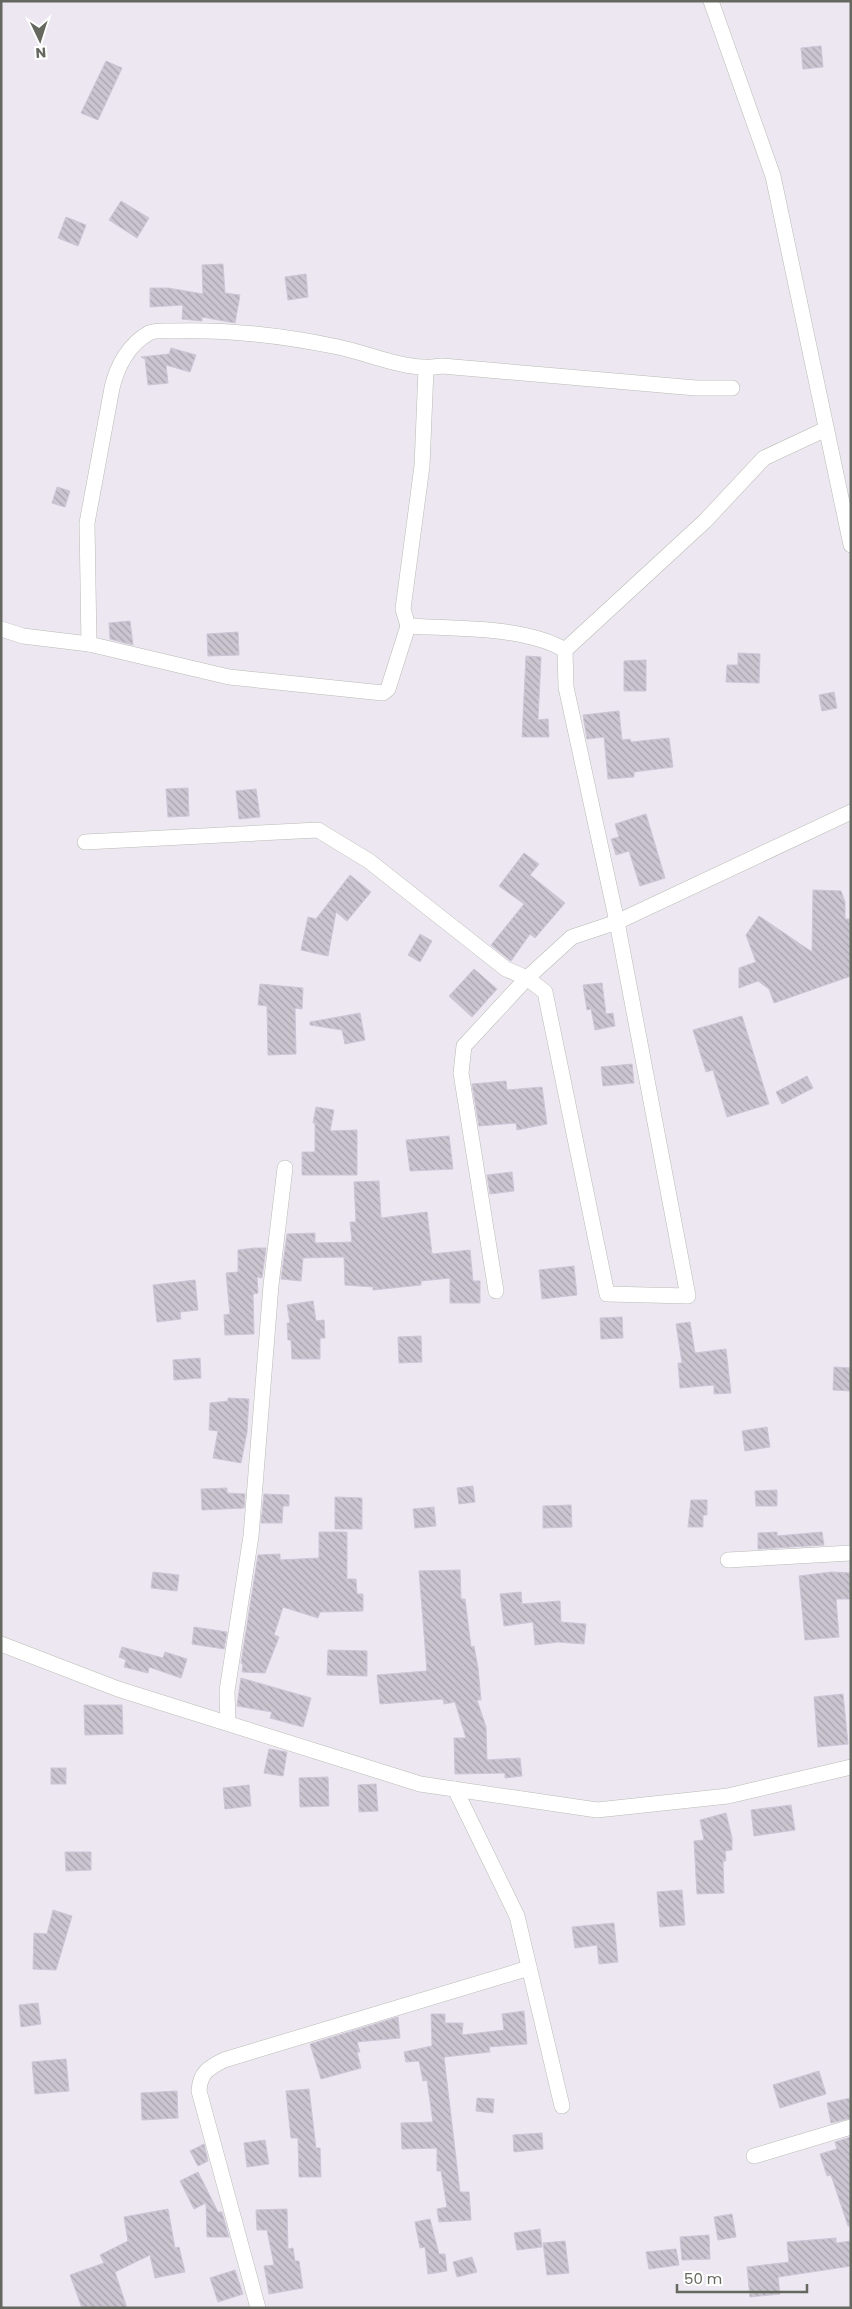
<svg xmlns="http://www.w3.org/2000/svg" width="852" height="2309" font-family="Poppins,sans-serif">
	<defs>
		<pattern id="building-back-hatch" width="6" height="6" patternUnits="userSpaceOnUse" patternTransform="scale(1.25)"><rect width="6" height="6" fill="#cac5d0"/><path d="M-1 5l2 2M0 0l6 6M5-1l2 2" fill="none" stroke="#a8a4ac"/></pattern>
	</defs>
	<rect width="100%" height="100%" fill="#ede7f1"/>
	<g fill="url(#building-back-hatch)" stroke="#cec5d7">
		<polygon points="821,46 823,67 803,69 801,48"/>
		<polygon points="106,61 122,68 98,120 81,113"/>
		<polygon points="121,201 149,218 137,238 109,220"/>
		<polygon points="66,217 86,225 78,246 58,238"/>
		<polygon points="223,264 225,293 240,295 235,323 202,317 202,321 182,319 183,305 150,307 150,288 168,288 203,294 202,265"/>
		<polygon points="306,274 308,297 288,300 285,277"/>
		<polygon points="171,348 196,355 190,372 166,365 168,383 148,385 145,359 141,357 169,354"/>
		<polygon points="57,487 70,491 65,507 52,503"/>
		<polygon points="130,621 133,645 110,639 109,623"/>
		<polygon points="238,632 239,655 208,656 207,634"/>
		<polygon points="738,653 760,654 759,683 726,682 727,665 738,665"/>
		<polygon points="526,656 541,657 538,720 548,719 549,737 522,737"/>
		<polygon points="646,660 646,691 624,691 624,661"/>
		<polygon points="834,692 837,708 822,711 819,695"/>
		<polygon points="619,711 622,740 630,739 631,742 669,738 673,767 634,772 634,777 608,779 604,737 587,739 583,715"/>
		<polygon points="188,788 189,816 168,817 166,789"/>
		<polygon points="256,789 260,817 239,819 236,791"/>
		<polygon points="646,814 665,878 640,886 629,851 616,855 611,839 619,837 615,824"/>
		<polygon points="524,853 539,864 530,875 565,903 535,938 530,934 511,961 491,945 524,904 499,886"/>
		<polygon points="350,875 371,892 347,921 336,912 328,956 301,950 308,917 316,919"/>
		<polygon points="813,890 841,891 845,902 845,919 851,919 851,976 774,1003 769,989 758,981 739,988 739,968 756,962 746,935 759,916 812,952"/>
		<polygon points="420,934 432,941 420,962 408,955"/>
		<polygon points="474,969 497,989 472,1017 449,996"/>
		<polygon points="602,983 606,1014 613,1013 615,1026 595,1030 591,1009 587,1010 583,985"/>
		<polygon points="260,984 303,988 302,1009 295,1008 296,1054 268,1055 267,1006 258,1005"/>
		<polygon points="360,1013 365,1040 345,1044 342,1030 310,1025 310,1022"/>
		<polygon points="742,1016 769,1104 727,1117 713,1070 706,1072 693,1030"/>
		<polygon points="632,1064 634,1083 603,1086 601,1067"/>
		<polygon points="807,1076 813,1088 782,1104 776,1092"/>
		<polygon points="506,1081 507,1090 542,1087 547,1124 517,1130 516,1123 479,1126 472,1084"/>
		<polygon points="316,1107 334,1110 330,1131 357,1130 357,1175 302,1175 302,1152 315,1152 315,1123 313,1123"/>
		<polygon points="449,1136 453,1169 410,1171 406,1140"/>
		<polygon points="512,1172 514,1191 490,1194 487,1175"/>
		<polygon points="379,1181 381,1218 427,1212 432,1254 470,1250 473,1281 480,1281 480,1303 450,1303 450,1278 421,1281 421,1285 373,1290 373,1287 345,1285 344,1257 303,1258 301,1281 281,1279 287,1234 315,1233 315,1243 352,1242 350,1222 356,1222 354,1182"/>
		<polygon points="254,1248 266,1248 262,1278 257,1277 258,1293 253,1294 254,1334 225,1335 224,1315 230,1314 226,1273 238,1272 238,1250"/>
		<polygon points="574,1266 577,1295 542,1299 539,1270"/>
		<polygon points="195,1280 198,1310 180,1312 181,1319 157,1322 153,1285"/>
		<polygon points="313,1301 316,1321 324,1320 325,1338 320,1338 320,1359 292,1359 291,1340 288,1340 287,1323 290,1323 287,1305"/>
		<polygon points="622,1317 623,1338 601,1339 600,1318"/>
		<polygon points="690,1322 695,1353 726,1349 731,1393 714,1394 714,1385 680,1388 678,1363 682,1363 676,1324"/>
		<polygon points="421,1336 422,1362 399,1363 398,1337"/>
		<polygon points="200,1358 201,1378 174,1380 173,1360"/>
		<polygon points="834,1367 851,1368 851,1391 833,1390"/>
		<polygon points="228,1398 249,1399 247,1432 241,1463 213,1458 218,1431 209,1430 210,1403 228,1401"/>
		<polygon points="767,1427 770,1447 745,1451 742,1431"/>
		<polygon points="473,1486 475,1502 459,1504 457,1488"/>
		<polygon points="227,1488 227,1493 245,1494 244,1508 202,1510 201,1489"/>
		<polygon points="777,1490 777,1506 756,1506 755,1491"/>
		<polygon points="264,1494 289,1495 289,1506 283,1506 282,1523 261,1523"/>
		<polygon points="335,1497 362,1498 362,1529 335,1529"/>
		<polygon points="691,1500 707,1500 707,1515 703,1515 703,1527 688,1527"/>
		<polygon points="571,1505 572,1527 543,1528 543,1506"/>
		<polygon points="434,1507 436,1526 415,1528 413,1509"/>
		<polygon points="319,1532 347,1532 347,1579 356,1579 357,1594 363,1594 363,1611 320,1612 318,1618 283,1607 274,1635 279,1637 265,1673 242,1672 243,1664 241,1663 258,1555 280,1554 280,1560 319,1558"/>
		<polygon points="777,1532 777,1536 822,1532 824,1545 758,1549 758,1533"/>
		<polygon points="460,1570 461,1599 465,1599 471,1647 474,1646 478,1668 481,1700 477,1700 486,1727 487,1760 520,1758 522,1776 505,1778 505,1773 455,1774 454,1738 466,1738 455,1702 444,1704 443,1699 380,1704 377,1675 427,1671 419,1571"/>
		<polygon points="153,1572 179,1575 177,1591 151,1588"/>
		<polygon points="831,1572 851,1573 851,1599 836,1599 839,1637 805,1640 799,1576"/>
		<polygon points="521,1592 522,1604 560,1601 561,1622 586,1624 584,1644 558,1642 535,1645 533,1622 504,1626 500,1594"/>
		<polygon points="194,1627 227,1632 224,1649 192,1644"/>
		<polygon points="122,1647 163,1658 165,1652 187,1659 181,1678 149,1667 148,1673 124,1667 126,1660 119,1657"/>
		<polygon points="328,1650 367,1651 367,1676 327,1675"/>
		<polygon points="241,1678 311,1698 303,1727 270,1718 272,1712 237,1706"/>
		<polygon points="843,1694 848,1744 818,1747 814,1697"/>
		<polygon points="84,1705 122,1705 123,1734 85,1735"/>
		<polygon points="269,1749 287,1752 283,1776 264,1773"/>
		<rect x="51" y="1768" width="15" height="16"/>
		<polygon points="328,1777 329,1806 300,1807 299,1778"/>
		<polygon points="376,1784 378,1811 359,1812 358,1785"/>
		<polygon points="249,1785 251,1806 225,1809 223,1788"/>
		<polygon points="791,1805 795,1830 754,1836 751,1810"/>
		<polygon points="726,1813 732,1838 732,1850 725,1851 726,1861 723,1861 724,1893 697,1894 694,1841 704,1840 700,1820"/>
		<polygon points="65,1852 91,1852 91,1870 66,1871"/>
		<polygon points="682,1890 685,1925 660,1927 657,1892"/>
		<polygon points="53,1910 72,1916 56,1970 33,1969 34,1933 47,1934"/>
		<polygon points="614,1923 618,1962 599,1964 597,1945 575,1948 572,1927"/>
		<polygon points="38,2003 41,2024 21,2027 19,2005"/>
		<polygon points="524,2011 527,2044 489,2047 490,2052 444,2057 460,2192 469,2192 471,2220 439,2222 437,2209 447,2207 441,2171 437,2171 437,2148 402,2149 401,2123 433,2122 427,2080 423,2081 419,2061 406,2062 404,2052 432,2046 431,2014 445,2014 445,2023 463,2023 462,2035 504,2030 502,2014"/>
		<polygon points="398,2017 400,2038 357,2042 360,2052 357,2052 361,2068 321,2079 310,2044"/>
		<polygon points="66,2059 69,2091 35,2094 32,2062"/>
		<polygon points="819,2071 826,2094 780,2108 773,2085"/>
		<polygon points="309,2089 316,2148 320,2148 321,2177 299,2177 298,2138 291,2138 286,2091"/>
		<polygon points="177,2091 178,2118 142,2120 141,2093"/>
		<polygon points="477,2098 494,2099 493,2113 476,2111"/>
		<polygon points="851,2098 851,2118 831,2123 827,2103"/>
		<polygon points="542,2133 543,2149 514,2152 513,2135"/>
		<polygon points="851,2137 851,2226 848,2226 831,2175 827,2176 820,2154 837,2149 835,2142"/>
		<polygon points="265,2140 269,2164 247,2167 244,2143"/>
		<polygon points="204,2144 208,2161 198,2166 190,2151"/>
		<polygon points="198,2172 218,2212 222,2212 229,2237 207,2237 206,2203 194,2209 180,2181"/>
		<polygon points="168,2209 175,2248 179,2247 185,2272 155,2278 150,2255 115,2272 127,2308 82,2308 70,2275 104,2263 100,2255 128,2241 124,2217"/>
		<polygon points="287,2209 288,2249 293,2248 295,2261 299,2261 303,2288 269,2294 264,2266 274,2265 267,2230 257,2230 256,2210"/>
		<polygon points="732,2214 736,2237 718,2240 714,2217"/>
		<polygon points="430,2219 439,2254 445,2254 447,2271 428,2274 425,2247 420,2248 415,2222"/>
		<polygon points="540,2229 542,2247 517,2250 514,2233"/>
		<polygon points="709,2235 710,2259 682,2260 680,2237"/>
		<polygon points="836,2238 836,2243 851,2241 851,2266 778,2277 780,2294 750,2297 747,2267 789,2262 787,2242"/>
		<polygon points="565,2241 569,2273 547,2275 543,2243"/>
		<polygon points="676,2249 679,2265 649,2269 646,2252"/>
		<polygon points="472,2257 477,2272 457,2277 453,2262"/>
		<polygon points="235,2270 243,2294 218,2302 210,2278"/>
	</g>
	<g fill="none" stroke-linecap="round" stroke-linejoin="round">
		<defs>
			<g id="minor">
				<path d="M426 369 422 466 403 609 408 626C455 629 525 626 565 650"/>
				<path d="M89 644 87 523 112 388C117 366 129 344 149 333 155 330 165 331 172 331 227 329 285 336 338 347 372 354 408 372 442 366L696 388H732"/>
				<polyline points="85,842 318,830 369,861 506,969 527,978 545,992 607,1294 688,1296 617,922 566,687 565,650 705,521 764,458 826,429"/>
				<polyline points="496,1291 461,1073 464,1046 527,978 572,937 617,922 851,812"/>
				<polyline points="728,1560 851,1553"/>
				<polyline points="228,1723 227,1691 251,1536 271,1285 285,1168"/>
				<polyline points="455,1789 517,1916 562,2106"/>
				<polyline points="754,2156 851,2127"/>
				<path d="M258 2308 199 2091C200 2073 208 2068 224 2060L529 1968"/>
			</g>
			<g id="tertiary">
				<polyline points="711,1 773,176 851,545"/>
				<polyline points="1,629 23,636 89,644 229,677 383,693 388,689 408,626"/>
				<polyline points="1,1644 118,1689 420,1784 597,1810 728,1796 851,1767"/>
			</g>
		</defs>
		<use href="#minor" stroke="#b9bcb4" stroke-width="16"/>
		<use href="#tertiary" stroke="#b9bcb4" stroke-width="16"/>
		<use href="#minor" stroke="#fff" stroke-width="15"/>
		<use href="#tertiary" stroke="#fff" stroke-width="15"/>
	</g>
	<rect width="852" height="2309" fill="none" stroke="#65685e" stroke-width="5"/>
	<g transform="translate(40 40) rotate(176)" stroke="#ffffff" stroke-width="4" paint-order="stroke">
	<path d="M0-4L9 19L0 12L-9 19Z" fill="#65685e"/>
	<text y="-8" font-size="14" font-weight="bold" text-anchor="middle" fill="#65685e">N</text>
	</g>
	<path d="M677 2284v8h130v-8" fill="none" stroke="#65685e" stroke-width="2.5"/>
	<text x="684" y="2284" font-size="15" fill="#65685e" stroke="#ffffff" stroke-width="4" paint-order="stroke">50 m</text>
</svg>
